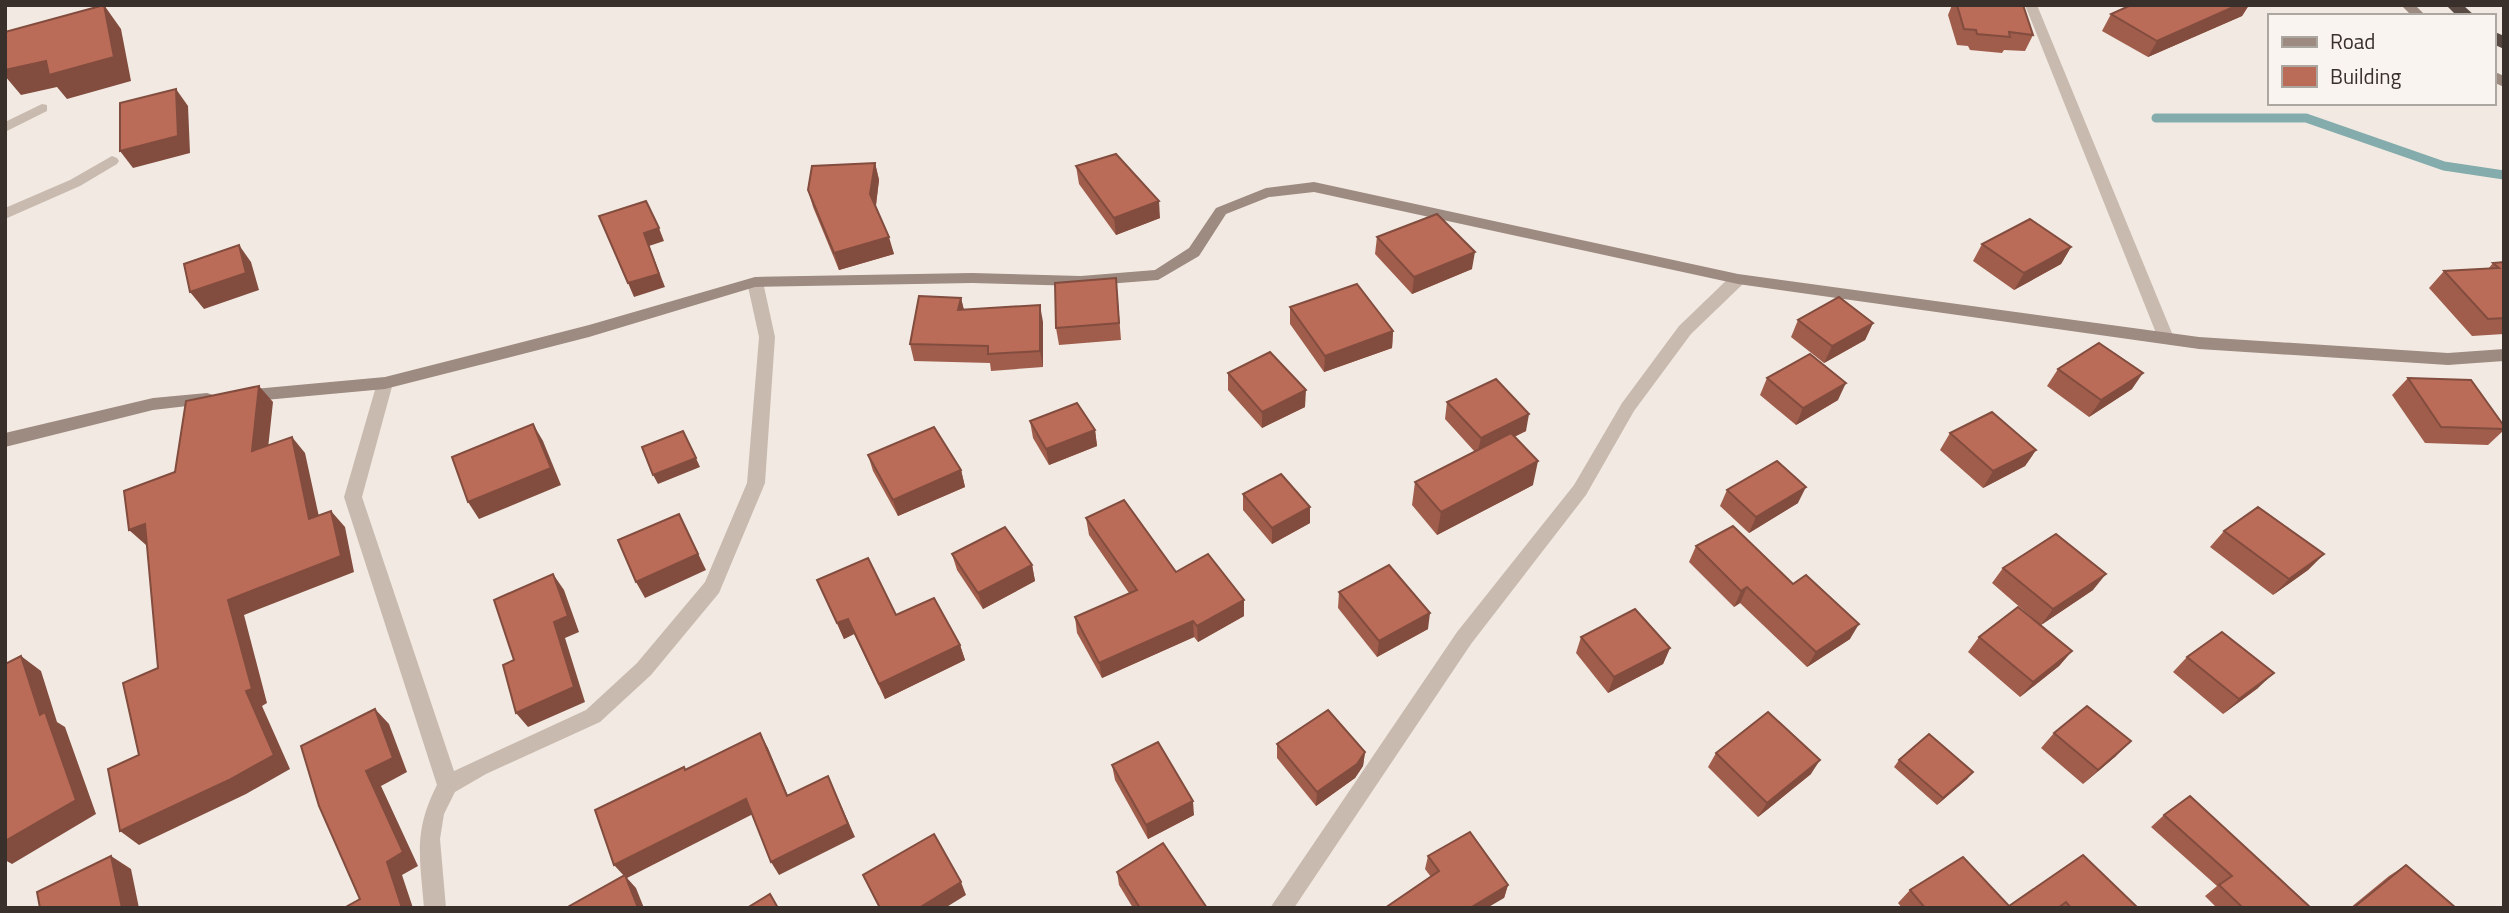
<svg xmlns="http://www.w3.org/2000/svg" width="2509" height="913" font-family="'Titillium Web',sans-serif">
	<rect width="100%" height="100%" fill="#f2eae2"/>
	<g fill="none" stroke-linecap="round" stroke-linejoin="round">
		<polyline stroke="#84acac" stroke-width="9" points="2156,118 2306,118 2444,166 2504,175"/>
		<g fill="#c9baaf" fill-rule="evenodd">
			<polygon points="2025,5 2037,5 2174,338 2172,342 2166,344 2158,338"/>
			<polygon points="42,104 47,105 47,111 5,132 5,122"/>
			<polygon points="112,156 117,158 119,161 117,164 80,186 5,219 5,208 70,180"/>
			<polygon points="1738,274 1746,279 1744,283 1691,334 1634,411 1586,495 1471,644 1294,908 1270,908 1457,632 1574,485 1622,403 1679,326 1732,275"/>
			<path d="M755 277 763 282 775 337 765 483 719 593 651 675 600 722 486 774 455 792 444 814 440 839 446 908H424C420 857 413 832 437 785L344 497 377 383 385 377 393 383 362 497 454 771 586 710 637 663 705 582 747 483 759 337 747 282Z"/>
		</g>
		<g fill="#9d8a80" fill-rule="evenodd">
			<polygon points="2401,5 2415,5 2426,16 2412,16"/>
			<polygon points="2493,71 2504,76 2504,87 2493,82"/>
			<polygon points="1314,182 1738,274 2199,337 2448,353 2504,349 2504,361 2448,365 2199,349 1738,284 1314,192 1269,197 1226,214 1199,256 1158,280 1081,286 972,283 755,287 589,337 385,389 242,402 234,396 242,390 385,377 589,325 755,277 972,273 1081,276 1155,270 1189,248 1216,208 1266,188"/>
			<polygon points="207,393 213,395 215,399 213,403 153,410 5,447 5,433 153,398"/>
		</g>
		<g fill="#594a44" fill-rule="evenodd">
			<polygon points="2446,5 2463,5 2475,16 2457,16"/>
			<polygon points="2493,31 2504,36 2504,49 2493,44"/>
		</g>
	</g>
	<g fill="#a05d4c">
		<polygon points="1952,5 2023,5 2033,35 2025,51 2004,50 2002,53 1970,50 1968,46 1957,45 1948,15"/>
		<polygon points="2131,5 2249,5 2242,16 2148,57 2102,31 2111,14"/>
		<polygon points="875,163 879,180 876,206 894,254 839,270 813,207 808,190"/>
		<polygon points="1076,166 1160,218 1116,235 1079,184"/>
		<polygon points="1377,237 1472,269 1412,294 1375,254"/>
		<polygon points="1982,244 2071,247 2061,264 2014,290 1973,261"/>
		<polygon points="2504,262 2504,334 2472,336 2429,288 2444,271 2488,269 2493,263"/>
		<polygon points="1116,278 1121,340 1059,345 1056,328"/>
		<polygon points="961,298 964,310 1043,322 1043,367 991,371 990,363 914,361 910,344"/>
		<polygon points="1290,307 1393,331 1392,348 1324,372 1290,324"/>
		<polygon points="1798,320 1873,323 1865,340 1824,363 1791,337"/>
		<polygon points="2058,369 2132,389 2089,417 2047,386"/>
		<polygon points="1228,373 1305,407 1262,428 1228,390"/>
		<polygon points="1767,378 1838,400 1796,425 1760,395"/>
		<polygon points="2408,378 2504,426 2504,430 2488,445 2425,443 2392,395"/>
		<polygon points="1447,402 1526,431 1514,437 1533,485 1437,535 1412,505 1415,482 1475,452 1445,419"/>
		<polygon points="1030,421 1095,430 1097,446 1049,465 1033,438"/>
		<polygon points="1950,433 2036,450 2025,466 1983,488 1940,450"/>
		<polygon points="868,455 961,470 965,487 898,516 873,471"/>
		<polygon points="1727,490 1798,503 1749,533 1720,506"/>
		<polygon points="1243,494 1310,507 1310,523 1272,544 1243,510"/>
		<polygon points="1086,518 1176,572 1244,616 1198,642 1194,637 1102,678 1077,633 1075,617 1129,593 1089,535"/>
		<polygon points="2224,531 2324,554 2308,570 2273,595 2210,547"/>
		<polygon points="1696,546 1850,639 1807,667 1740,603 1734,607 1689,562"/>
		<polygon points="952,554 1032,565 1035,581 983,609 957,570"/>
		<polygon points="2003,568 2093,590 2041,625 2072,651 2059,666 2020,697 1968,652 1979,637 2038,623 1992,583"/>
		<polygon points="1339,592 1428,629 1377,657 1338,608"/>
		<polygon points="824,595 896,615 960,645 965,660 885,699 854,634 844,639"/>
		<polygon points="1581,637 1670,648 1663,664 1608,693 1576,653"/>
		<polygon points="2187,657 2258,688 2223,714 2173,672"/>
		<polygon points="2054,733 2116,756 2083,784 2041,748"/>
		<polygon points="1277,744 1365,752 1363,766 1355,778 1316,806 1277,758"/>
		<polygon points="1716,753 1811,774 1758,817 1708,767"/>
		<polygon points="1899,760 1973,772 1967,779 1937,805 1894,767"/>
		<polygon points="1112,765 1194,815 1148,839 1115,780"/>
		<polygon points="2164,815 2311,908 2217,908 2205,896 2217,886 2151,827"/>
		<polygon points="2083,855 2138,908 1902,908 1898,903 1910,890 2009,906"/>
		<polygon points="1428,856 1508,885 1504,898 1431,877 1425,869"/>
		<polygon points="2406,865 2456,908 2350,908 2389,876"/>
		<polygon points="1117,872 1207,908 1133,908 1119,885"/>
	</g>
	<g fill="#824c3e">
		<polygon points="104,5 121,29 131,81 67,99 57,87 21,95 5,76 5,70"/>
		<polygon points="2238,5 2249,5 2242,16 2148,57 2157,41"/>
		<polygon points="176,89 188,106 190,153 133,168 120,151"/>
		<polygon points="875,163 879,180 875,211 870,194"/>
		<polygon points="1159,201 1160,218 1116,235 1114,218"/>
		<polygon points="659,228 664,241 649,246 665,287 634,297 628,283 644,233"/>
		<polygon points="889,237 894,254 839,270 834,253"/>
		<polygon points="239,245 251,262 259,290 204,309 190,292"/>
		<polygon points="2071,247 2061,264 2014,290 2024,273"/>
		<polygon points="1475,252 1472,269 1412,294 1414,277"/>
		<polygon points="961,298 965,315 958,310"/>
		<polygon points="1040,305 1043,322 1043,367 1040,351"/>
		<polygon points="1873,323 1865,340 1824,363 1832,346"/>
		<polygon points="1393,331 1392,348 1324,372 1325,356"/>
		<polygon points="2143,373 2132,389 2089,417 2101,400"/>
		<polygon points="1846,383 1838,400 1796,425 1803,408"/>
		<polygon points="259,386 273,402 266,467 252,451"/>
		<polygon points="1306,390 1305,407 1262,428 1262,412"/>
		<polygon points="1529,414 1526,431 1477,455 1481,438"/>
		<polygon points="533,424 543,441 561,485 479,519 468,502"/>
		<polygon points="1095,430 1097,446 1049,465 1046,449"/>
		<polygon points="292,437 305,453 323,535 309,519"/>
		<polygon points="2036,450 2025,466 1983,488 1993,471"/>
		<polygon points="696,458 700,467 658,484 653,475"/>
		<polygon points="1538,461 1533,485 1437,535 1441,512"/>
		<polygon points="961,470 965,487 898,516 893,500"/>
		<polygon points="1806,487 1798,503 1749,533 1756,517"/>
		<polygon points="1310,507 1310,523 1272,544 1272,528"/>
		<polygon points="331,511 345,527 354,572 244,615 267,703 262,706 290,769 246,794 139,845 120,831 246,691 228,600"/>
		<polygon points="679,514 706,570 645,598 636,582"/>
		<polygon points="145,524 160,540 146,545 129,530"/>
		<polygon points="2324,554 2308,570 2273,595 2289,579"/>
		<polygon points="1032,565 1035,581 983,609 978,593"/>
		<polygon points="553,574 564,590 579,632 565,638 585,702 528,727 516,713 554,622"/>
		<polygon points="2106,574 2093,590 2041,625 2053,609"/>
		<polygon points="1747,587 1740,603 1734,607 1741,591"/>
		<polygon points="1244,600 1244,616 1198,642 1197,626"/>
		<polygon points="1430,613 1428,629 1377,657 1379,641"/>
		<polygon points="848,619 854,634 844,639 837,623"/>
		<polygon points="1193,621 1194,637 1102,678 1099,663"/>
		<polygon points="1859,624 1850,639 1807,667 1816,652"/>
		<polygon points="960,645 965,660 885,699 879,684"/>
		<polygon points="1670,648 1663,664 1608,693 1614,677"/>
		<polygon points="2072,651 2059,666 2020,697 2033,682"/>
		<polygon points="21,656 41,671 57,722 65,727 96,814 12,864 5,860 5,841 40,715"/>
		<polygon points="2274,673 2258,688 2223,714 2239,699"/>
		<polygon points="375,709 389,724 407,772 381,786 418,866 402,875 413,908 402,908 387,862 366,771"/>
		<polygon points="760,733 768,748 794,810 787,796"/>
		<polygon points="2131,741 2116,756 2083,784 2098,770"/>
		<polygon points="1365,752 1363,766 1355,778 1316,806 1317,792"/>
		<polygon points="1820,760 1811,774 1758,817 1767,803"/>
		<polygon points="1973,772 1967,779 1937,805 1943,798"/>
		<polygon points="828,776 855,837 779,875 771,862"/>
		<polygon points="746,799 755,813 627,878 636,888 644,908 638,908 626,878 614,865"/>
		<polygon points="1193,801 1194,815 1148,839 1146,825"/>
		<polygon points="111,856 131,869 139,908 122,908"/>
		<polygon points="961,882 966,895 945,908 919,908"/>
		<polygon points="1508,885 1504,898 1487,908 1470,908"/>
	</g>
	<g fill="#ba6c58" stroke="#824c3e" stroke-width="2">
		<polygon points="104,5 114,57 49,75 46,61 5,70 5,32"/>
		<polygon points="1957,5 2023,5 2033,35 2009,32 2010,37 1977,34 1976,30 1964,29"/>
		<polygon points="2131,5 2238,5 2157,41 2111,14"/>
		<polygon points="176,89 178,136 120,151 120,103"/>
		<polygon points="1116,154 1159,201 1114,218 1076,166"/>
		<polygon points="875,163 870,194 889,237 834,253 808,190 812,166"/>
		<polygon points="646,201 659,228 644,233 659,274 628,283 599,216"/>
		<polygon points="1437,214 1475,252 1414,277 1377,237"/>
		<polygon points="2030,219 2071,247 2024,273 1982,244"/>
		<polygon points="239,245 246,273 190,292 184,264"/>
		<polygon points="2504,262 2504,318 2488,319 2444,271 2499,268 2493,263"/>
		<polygon points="1116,278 1119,323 1056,328 1055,283"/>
		<polygon points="1357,284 1393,331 1325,356 1290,307"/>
		<polygon points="919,296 961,298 958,310 1040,305 1040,351 988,354 988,346 910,344"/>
		<polygon points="1839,297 1873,323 1832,346 1798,320"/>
		<polygon points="2099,343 2143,373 2101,400 2058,369"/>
		<polygon points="1270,352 1306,390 1262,412 1228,373"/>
		<polygon points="1810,354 1846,383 1803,408 1767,378"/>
		<polygon points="2408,378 2471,380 2504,426 2504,429 2441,427"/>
		<polygon points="1496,379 1529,414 1481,438 1447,402"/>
		<polygon points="259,386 252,451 292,437 309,519 331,511 341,556 228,600 252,689 246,691 274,755 229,780 120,831 108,769 139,755 123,683 158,668 145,524 129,530 124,491 175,472 186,401"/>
		<polygon points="1077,403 1095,430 1046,449 1030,421"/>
		<polygon points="1992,412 2036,450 1993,471 1950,433"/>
		<polygon points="533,424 551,468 468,502 452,457"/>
		<polygon points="934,427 961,470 893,500 868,455"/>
		<polygon points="683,431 696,458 653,475 642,447"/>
		<polygon points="1511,433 1538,461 1441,512 1415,482"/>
		<polygon points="1777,461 1806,487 1756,517 1727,490"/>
		<polygon points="1281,474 1310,507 1272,528 1243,494"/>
		<polygon points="1124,500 1176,572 1208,554 1244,600 1197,626 1193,621 1099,663 1075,617 1137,590 1086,518"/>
		<polygon points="2258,507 2324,554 2289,579 2224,531"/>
		<polygon points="679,514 698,554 636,582 618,540"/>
		<polygon points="1733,526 1793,584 1806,575 1859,624 1816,652 1747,587 1741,591 1696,546"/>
		<polygon points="1005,527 1032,565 978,593 952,554"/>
		<polygon points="2056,534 2106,574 2053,609 2003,568"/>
		<polygon points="868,558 896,615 934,598 960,645 879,684 848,619 837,623 817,580"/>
		<polygon points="1389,565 1430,613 1379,641 1339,592"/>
		<polygon points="553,574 568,616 554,622 574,687 516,713 503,665 514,660 494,600"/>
		<polygon points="2018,607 2072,651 2033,682 1979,637"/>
		<polygon points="1635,609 1670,648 1614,677 1581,637"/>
		<polygon points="2222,632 2274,673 2239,699 2187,657"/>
		<polygon points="21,656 40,715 45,712 76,800 5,841 5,664"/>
		<polygon points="2087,706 2131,741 2098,770 2054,733"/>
		<polygon points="375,709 393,758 366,771 403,852 387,862 402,908 344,908 360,899 319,806 301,746"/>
		<polygon points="1328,710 1365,752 1357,764 1317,792 1277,744"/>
		<polygon points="1768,712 1820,760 1767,803 1716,753"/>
		<polygon points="760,733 787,796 828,776 848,824 771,862 746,799 614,865 595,810 684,767 685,770"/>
		<polygon points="1929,734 1973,772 1943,798 1899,760"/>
		<polygon points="1158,742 1193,801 1146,825 1112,765"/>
		<polygon points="2190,796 2311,908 2243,908 2219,885 2232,876 2164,815"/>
		<polygon points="1470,832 1508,885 1470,908 1385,908 1439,871 1428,856"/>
		<polygon points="934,834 961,882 919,908 880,908 863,875"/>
		<polygon points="1163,843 1207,908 1140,908 1117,872"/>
		<polygon points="2083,855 2138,908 2071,908 2066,902 2058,908 1925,908 1910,890 1963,857 2009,906"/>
		<polygon points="111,856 122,908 40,908 37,892"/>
		<polygon points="2406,865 2456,908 2353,908"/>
		<polygon points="625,875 638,908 566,908"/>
		<polygon points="770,894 778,908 747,908"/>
	</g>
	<rect width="2509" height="913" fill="none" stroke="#39302c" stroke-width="14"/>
	<rect x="2268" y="14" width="228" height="91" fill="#f9f4ef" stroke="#aca6a1" stroke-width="2"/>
	<rect x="2282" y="37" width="35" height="10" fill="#9d8a80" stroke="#aca6a1" stroke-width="2"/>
	<text x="2330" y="49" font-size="21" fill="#39302c">Road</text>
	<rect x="2282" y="66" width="35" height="21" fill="#ba6c58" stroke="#aca6a1" stroke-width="2"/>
	<text x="2330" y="84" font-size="21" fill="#39302c">Building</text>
</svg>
